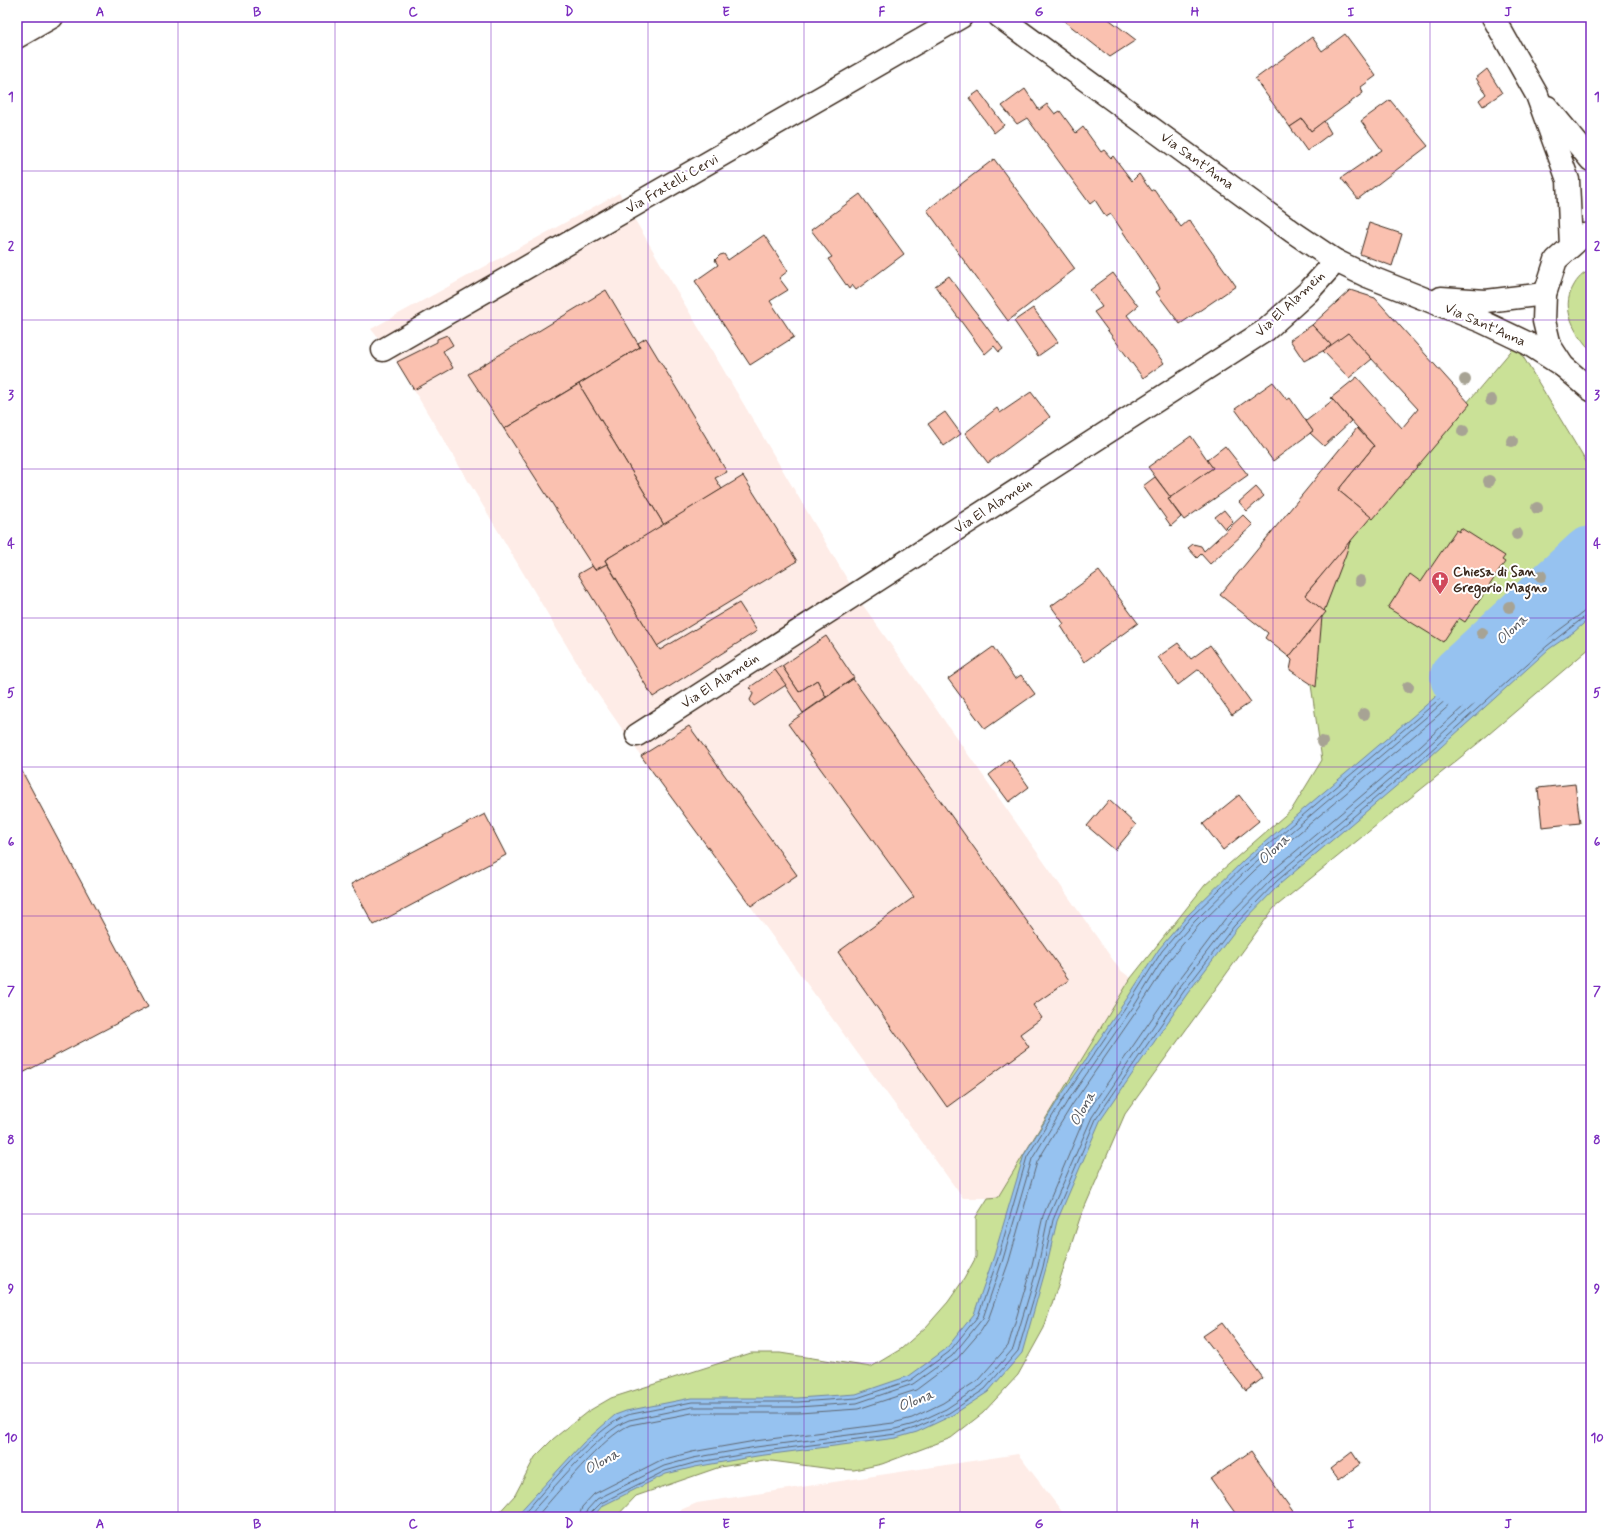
<svg xmlns="http://www.w3.org/2000/svg" width="1608" height="1534" font-family="Mynerve,sans-serif">
	<rect width="100%" height="100%" fill="#fff"/>
	<filter id="ink" filterUnits="userSpaceOnUse"><feTurbulence type="fractalNoise" baseFrequency=".025" numOctaves="2"/><feDisplacementMap in="SourceGraphic" scale="8" xChannelSelector="R" yChannelSelector="G"/><feConvolveMatrix kernelMatrix="1 2 1 2 8 2 1 2 1" color-interpolation-filters="sRGB"/></filter>
	<g filter="url(#ink)">
		<g fill="#feece7">
			<polygon points="619,193 860,601 1120,970 1131,978 998,1198 963,1198 641,756 583,673 397,362 371,329"/>
			<polygon points="1018,1454 1066,1517 664,1517 697,1503"/>
		</g>
		<g fill="#cae197" stroke="#82865a">
			<path d="M1591 270V351C1576 334 1560 309 1573 287 1577 279 1583 273 1591 270Z"/>
			<polygon points="1516,345 1591,470 1591,647 1482,740 1274,908 1125,1114 1080,1218 1044,1328 1018,1375 983,1413 951,1438 882,1464 854,1470 832,1469 764,1460 720,1467 636,1496 616,1517 495,1517 515,1495 535,1457 553,1439 587,1412 611,1398 751,1353 780,1353 871,1367 901,1349 926,1327 948,1302 964,1279 976,1257 976,1217 988,1198 998,1197 1131,978 1205,885 1292,809 1322,760 1310,678 1322,616 1350,541"/>
		</g>
		<polygon fill="#96c2f0" stroke="#72859c" points="1591,560 1591,617 1574,632 1549,649 1420,766 1280,884 1237,928 1187,994 1100,1121 1057,1221 1046,1268 1022,1353 988,1392 951,1416 917,1432 896,1438 757,1456 695,1467 666,1474 602,1506 593,1517 515,1517 583,1443 615,1415 626,1411 691,1398 798,1398 856,1394 909,1376 946,1349 974,1314 994,1256 1024,1155 1060,1097 1128,997 1159,949 1188,915 1245,859 1425,706"/>
		<g fill="none" stroke-linecap="round" stroke-linejoin="round">
			<g stroke="#5f6772" stroke-width="1">
				<path d="M521 1517C545 1490 596 1427 627 1415L692 1402H798L857 1398 911 1380 949 1352 978 1316 998 1258 1027 1157 1063 1099 1131 1000 1162 951 1191 917 1248 862 1428 709 1591 566"/>
				<path d="M527 1517C551 1492 599 1431 629 1420L692 1407H798L857 1403 913 1384 952 1356 983 1318 1003 1259 1032 1159 1067 1102 1136 1003 1166 954 1195 921 1251 866 1431 713 1591 572"/>
				<path d="M536 1517C557 1494 603 1436 630 1425L692 1413H799L858 1409 916 1390 956 1360 981 1331 988 1320 1009 1261 1037 1162 1072 1105 1140 1006 1171 958 1199 925 1255 870 1435 718 1591 580"/>
				<polyline points="579,1517 582,1507 594,1494 661,1460 692,1452 755,1441 893,1423 912,1418 943,1403 978,1380 1008,1346 1032,1265 1043,1216 1086,1114 1175,985 1225,919 1270,873 1410,755 1539,638 1582,606 1591,603"/>
				<polyline points="585,1517 587,1510 597,1499 664,1466 693,1458 756,1447 895,1429 914,1424 946,1409 982,1385 1013,1349 1038,1266 1048,1218 1092,1117 1179,988 1230,922 1274,877 1414,759 1543,642 1585,611 1591,609"/>
				<polyline points="590,1517 591,1513 601,1503 665,1471 694,1463 757,1452 896,1434 915,1428 949,1413 985,1389 1018,1351 1043,1267 1053,1220 1096,1119 1184,991 1234,926 1277,881 1417,763 1547,646 1587,615 1591,614"/>
			</g>
			<polyline stroke="#96c2f0" stroke-width="62" points="1461,677 1591,557"/>
		</g>
		<g fill="#fac1b0" stroke="#3b2a1e">
			<polygon points="1059,17 1106,17 1136,40 1110,57"/>
			<polygon points="1345,34 1376,76 1361,87 1363,93 1311,131 1302,119 1290,127 1255,79 1312,37 1322,51"/>
			<polygon points="1487,69 1502,93 1483,106 1479,100 1486,94 1476,78"/>
			<polygon points="1025,89 1039,110 1047,104 1055,114 1060,111 1076,133 1083,127 1101,152 1104,150 1111,158 1113,156 1132,181 1139,174 1151,191 1154,189 1181,227 1189,220 1236,286 1180,324 1156,292 1160,289 1158,284 1111,214 1106,217 1095,200 1090,204 1027,118 1017,124 1002,106"/>
			<polygon points="979,91 1004,125 994,133 969,98"/>
			<polygon points="1390,100 1428,146 1358,199 1341,178 1382,150 1361,121"/>
			<polygon points="1302,119 1311,131 1324,121 1331,133 1307,151 1290,127"/>
			<polygon points="994,159 1075,269 1008,321 927,210"/>
			<polygon points="860,194 904,254 856,290 852,285 849,289 828,259 832,257 811,230"/>
			<polygon points="1369,223 1402,234 1392,266 1360,254"/>
			<polygon points="764,235 788,271 779,278 788,290 770,301 794,337 750,365 695,281 718,265 715,260 720,255 724,254 728,260"/>
			<polygon points="1113,273 1138,306 1127,315 1164,363 1143,378 1094,312 1102,307 1090,290"/>
			<polygon points="949,276 1003,349 999,352 994,346 985,354 935,286"/>
			<polygon points="606,290 640,347 504,429 468,374"/>
			<polygon points="1350,290 1375,298 1470,404 1373,519 1338,490 1374,446 1331,398 1357,377 1402,428 1418,409 1348,333 1332,346 1312,325"/>
			<polygon points="1033,308 1058,342 1038,356 1014,321"/>
			<polygon points="1312,325 1332,346 1304,361 1290,340"/>
			<polygon points="1348,333 1372,359 1349,378 1323,351"/>
			<polygon points="447,335 453,345 443,351 453,368 414,390 397,362 437,342 437,339"/>
			<polygon points="646,338 727,472 715,478 722,489 664,525 579,384 640,347 638,343"/>
			<polygon points="1273,382 1287,400 1290,398 1313,431 1273,461 1235,409"/>
			<polygon points="579,384 664,525 605,560 607,564 595,570 504,429"/>
			<polygon points="1031,392 1050,417 988,463 965,433 997,408 1000,413"/>
			<polygon points="1333,400 1351,421 1324,446 1310,433 1313,431 1306,421"/>
			<polygon points="945,412 961,434 944,446 928,424"/>
			<polygon points="1357,428 1374,446 1338,490 1371,517 1305,595 1326,612 1289,657 1265,638 1268,633 1220,595"/>
			<polygon points="1191,436 1213,468 1171,498 1148,467"/>
			<polygon points="1225,446 1248,475 1184,520 1168,499 1213,468 1207,460"/>
			<polygon points="743,476 797,561 657,646 605,560"/>
			<polygon points="1155,477 1171,498 1168,499 1181,517 1171,526 1143,486"/>
			<polygon points="1256,487 1264,496 1247,511 1239,502"/>
			<polygon points="1224,510 1233,521 1225,529 1215,517"/>
			<polygon points="1243,515 1253,525 1210,564 1201,554 1197,558 1188,548 1193,544 1201,546 1204,551"/>
			<polygon points="1461,528 1505,556 1502,560 1505,562 1465,622 1459,618 1443,642 1388,608 1410,574 1421,582 1456,530 1459,532"/>
			<polygon points="1350,541 1346,554 1324,611 1305,595"/>
			<polygon points="607,564 660,650 739,603 757,631 653,697 578,574 592,566 595,570"/>
			<polygon points="1099,571 1138,623 1084,662 1061,626 1064,624 1051,606"/>
			<polygon points="1322,616 1316,687 1290,670 1292,660 1289,657"/>
			<polygon points="826,636 854,678 826,697 817,680 799,692 782,666"/>
			<polygon points="1178,643 1191,659 1210,645 1251,702 1232,715 1199,669 1178,685 1158,657"/>
			<polygon points="993,647 1015,679 1021,675 1035,694 985,729 948,679"/>
			<polygon points="782,666 799,692 817,680 826,697 803,713 775,670"/>
			<polygon points="775,670 786,685 754,706 750,700 753,694 750,687"/>
			<polygon points="853,679 1069,980 1033,1005 1042,1018 1020,1034 1029,1047 947,1107 838,952 914,897 788,724"/>
			<polygon points="689,726 797,875 751,906 641,756"/>
			<polygon points="1009,759 1029,787 1009,802 989,775"/>
			<polygon points="17,762 148,1007 17,1076"/>
			<polygon points="1575,784 1580,823 1542,827 1538,788"/>
			<polygon points="1239,795 1259,821 1223,850 1203,824"/>
			<polygon points="1109,800 1136,825 1115,850 1087,826"/>
			<polygon points="485,814 506,855 374,925 351,884"/>
			<polygon points="1222,1323 1263,1378 1246,1391 1203,1336"/>
			<polygon points="1251,1451 1284,1499 1297,1517 1238,1517 1211,1479"/>
			<polygon points="1352,1452 1360,1464 1338,1480 1330,1469"/>
		</g>
		<g fill="none" stroke-linecap="round" stroke-linejoin="round">
			<defs>
				<g id="street">
					<polyline points="1000,17 1293,232 1336,261 1367,276 1483,322 1527,343 1563,366"/>
					<polyline points="1441,298 1486,301 1545,294"/>
					<polyline points="383,350 961,17"/>
					<polyline points="637,735 1266,330 1308,292 1336,261"/>
				</g>
				<g id="secondary">
					<polyline points="1493,17 1537,95 1568,180 1571,246"/>
					<polyline points="17,37 52,17"/>
					<polyline points="1547,107 1591,160"/>
					<polyline points="1591,234 1584,235 1556,260 1545,294 1544,321 1550,346 1563,366 1591,390"/>
				</g>
			</defs>
			<use href="#street" stroke="#3b2a1e" stroke-width="25"/>
			<use href="#secondary" stroke="#3b2a1e" stroke-width="25"/>
			<use href="#street" stroke="#fff" stroke-width="22"/>
			<use href="#secondary" stroke="#fff" stroke-width="22"/>
		</g>
		<g fill="#a7a394">
			<circle cx="1465" cy="380" r="6"/>
			<circle cx="1491" cy="400" r="6"/>
			<circle cx="1463" cy="431" r="6"/>
			<circle cx="1512" cy="441" r="6"/>
			<circle cx="1489" cy="481" r="6"/>
			<circle cx="1537" cy="508" r="6"/>
			<circle cx="1517" cy="534" r="6"/>
			<circle cx="1541" cy="576" r="6"/>
			<circle cx="1360" cy="581" r="6"/>
			<circle cx="1509" cy="607" r="6"/>
			<circle cx="1482" cy="633" r="6"/>
			<circle cx="1408" cy="687" r="6"/>
			<circle cx="1364" cy="714" r="6"/>
			<circle cx="1322" cy="742" r="6"/>
		</g>
	</g>
	<path fill="none" stroke="#7b2cbf" stroke-width="1" stroke-opacity="0.55" d="M178 17V1517M335 17V1517M491 17V1517M648 17V1517M804 17V1517M960 17V1517M1117 17V1517M1273 17V1517M1430 17V1517M17 171H1591M17 320H1591M17 469H1591M17 618H1591M17 767H1591M17 916H1591M17 1065H1591M17 1214H1591M17 1363H1591"/>
	<defs>
		<symbol id="church-pin" viewBox="-11 -11 22 30"><path d="M0 17L-7.5 6A9.5 9.5 0 1 1 7.5 6Z" fill="#d1495b" stroke="#fff"/><path d="M-1.2-6h2.4v3.5h3.3v2.4h-3.3V6h-2.4V-.1h-3.3v-2.4h3.3Z" fill="#fff"/></symbol>
	</defs>
	<g fill-rule="evenodd">
		<use href="#church-pin" x="1430" y="570" width="20" height="27"/>
	</g>
	<g text-anchor="middle" dominant-baseline="central" stroke-width="4" stroke-linejoin="round" paint-order="stroke">
		<g font-size="14" fill="#3b2a1e" stroke="#fff">
			<text transform="translate(1197 161) rotate(36)">Via Sant'Anna</text>
			<text transform="translate(672 184) rotate(-30)">Via Fratelli Cervi</text>
			<text transform="translate(1290 304) rotate(-43)">Via El Alamein</text>
			<text transform="translate(1485 325) rotate(24)">Via Sant'Anna</text>
			<text transform="translate(993 506) rotate(-33)">Via El Alamein</text>
			<text transform="translate(720 681) rotate(-33)">Via El Alamein</text>
		</g>
		<g font-size="14" font-weight="bold" fill="#3b2a1e" stroke="#fff" text-anchor="start">
			<text x="1453" y="572">Chiesa di San<tspan x="1453" dy="16">Gregorio Magno</tspan></text>
		</g>
		<g font-size="15" font-style="italic" fill="#56585d" stroke="#fff">
			<text transform="translate(1512 630) rotate(-43)">Olona</text>
			<text transform="translate(1274 850) rotate(-43)">Olona</text>
			<text transform="translate(1083 1109) rotate(-60)">Olona</text>
			<text transform="translate(916 1401) rotate(-21)">Olona</text>
			<text transform="translate(602 1462) rotate(-29)">Olona</text>
		</g>
	</g>
	<rect width="1608" height="1534" fill="none" stroke="#fff" stroke-width="44"/>
	<rect x="22" y="22" width="1564" height="1490" fill="none" stroke="#7b2cbf" stroke-width="1.5"/>
	<g font-size="13" text-anchor="middle" font-weight="bold" fill="#7b2cbf">
		<text x="100" y="16">A</text>
		<text x="257" y="16">B</text>
		<text x="413" y="16">C</text>
		<text x="569" y="16">D</text>
		<text x="726" y="16">E</text>
		<text x="882" y="16">F</text>
		<text x="1039" y="16">G</text>
		<text x="1195" y="16">H</text>
		<text x="1351" y="16">I</text>
		<text x="1508" y="16">J</text>
		<text x="11" y="101">1</text>
		<text x="1597" y="101">1</text>
		<text x="11" y="250">2</text>
		<text x="1597" y="250">2</text>
		<text x="11" y="399">3</text>
		<text x="1597" y="399">3</text>
		<text x="11" y="548">4</text>
		<text x="1597" y="548">4</text>
		<text x="11" y="697">5</text>
		<text x="1597" y="697">5</text>
		<text x="11" y="846">6</text>
		<text x="1597" y="846">6</text>
		<text x="11" y="995">7</text>
		<text x="1597" y="995">7</text>
		<text x="11" y="1144">8</text>
		<text x="1597" y="1144">8</text>
		<text x="11" y="1293">9</text>
		<text x="1597" y="1293">9</text>
		<text x="11" y="1442">10</text>
		<text x="1597" y="1442">10</text>
		<text x="100" y="1528">A</text>
		<text x="257" y="1528">B</text>
		<text x="413" y="1528">C</text>
		<text x="569" y="1528">D</text>
		<text x="726" y="1528">E</text>
		<text x="882" y="1528">F</text>
		<text x="1039" y="1528">G</text>
		<text x="1195" y="1528">H</text>
		<text x="1351" y="1528">I</text>
		<text x="1508" y="1528">J</text>
	</g>
</svg>
